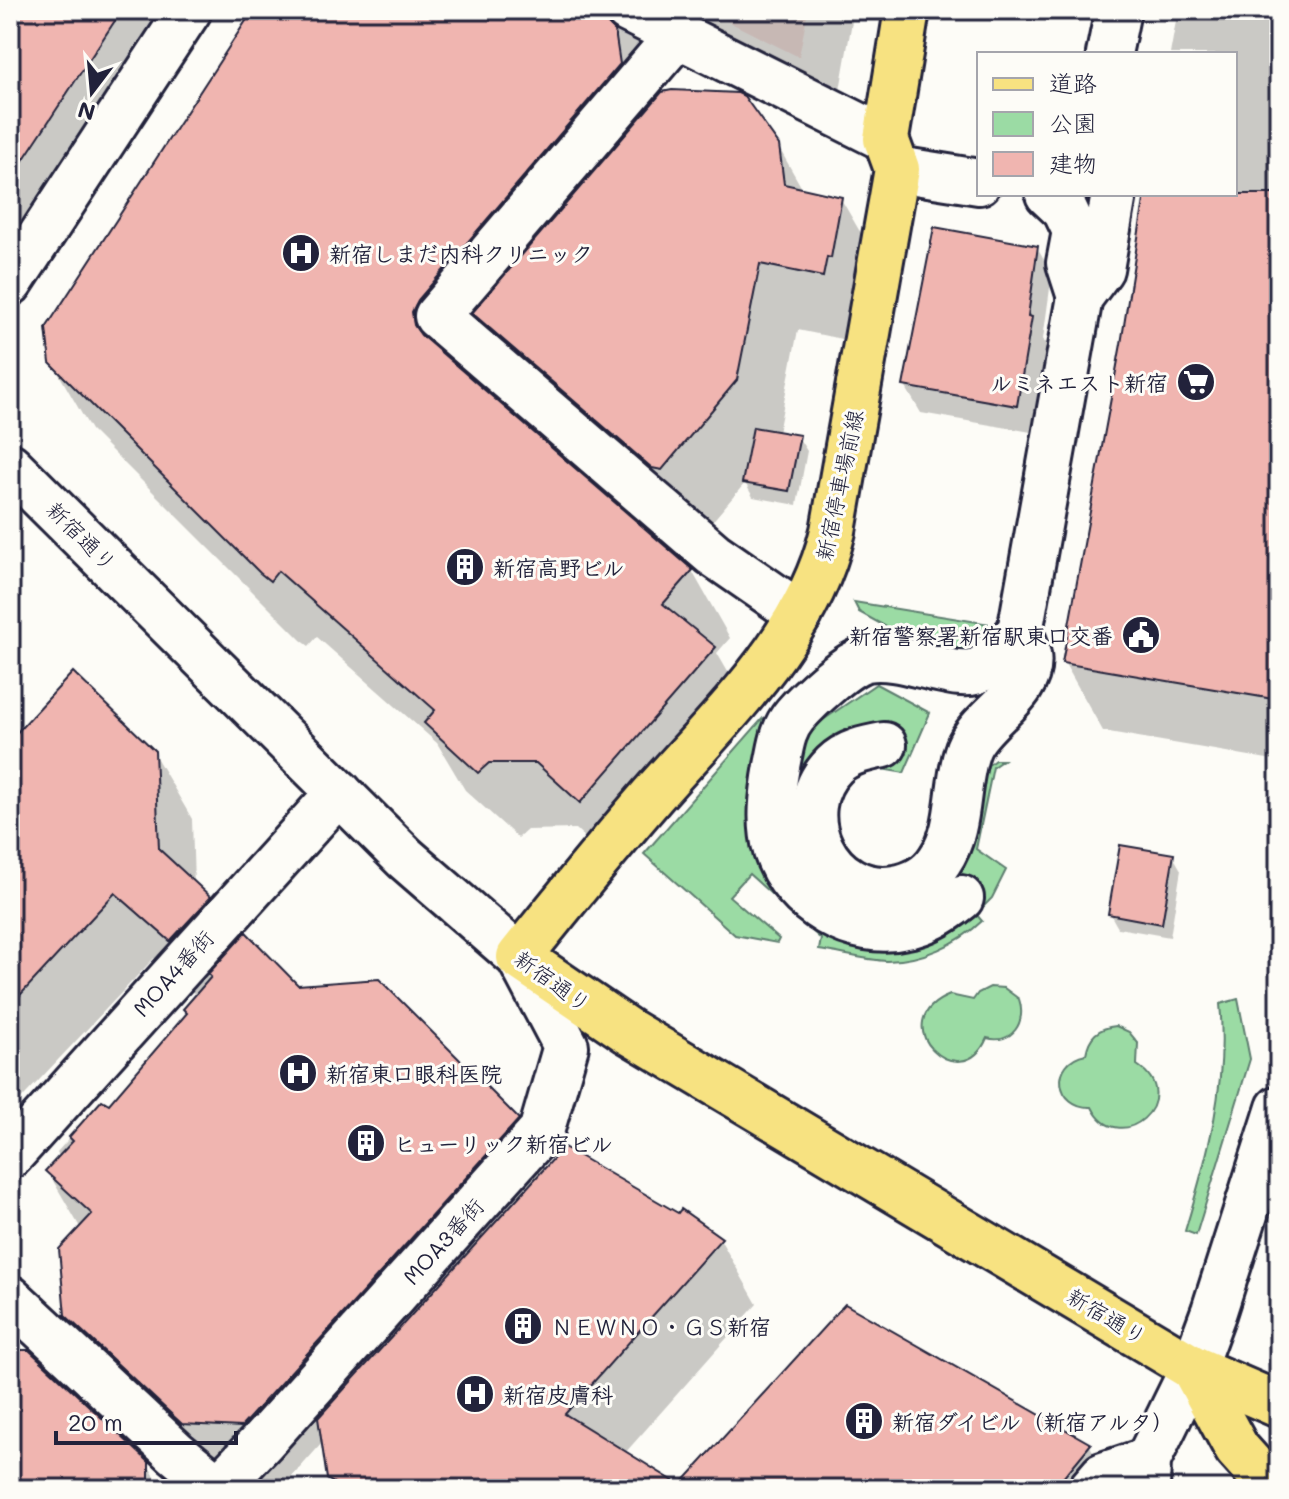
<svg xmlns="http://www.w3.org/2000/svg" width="1289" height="1499" font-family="Mali,'Klee One',sans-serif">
	<rect width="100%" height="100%" fill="#fdfcf7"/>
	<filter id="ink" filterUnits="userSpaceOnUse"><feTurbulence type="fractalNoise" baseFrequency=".0125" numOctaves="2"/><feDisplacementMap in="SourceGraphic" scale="16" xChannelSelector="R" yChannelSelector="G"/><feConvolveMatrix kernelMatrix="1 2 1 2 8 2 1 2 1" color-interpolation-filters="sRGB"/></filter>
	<g filter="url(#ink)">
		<polygon fill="#f9e7e2" points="705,10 808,10 799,57"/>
		<g fill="#9bdba4" stroke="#5e7e70" stroke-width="2">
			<polygon points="854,602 990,624 985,643 967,652 910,640 859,612"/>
			<path d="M876 684 930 713 904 773 881 769 887 721C833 728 810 750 792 800L804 733Z"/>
			<path d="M763 718 767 721 753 789 954 929 975 914 948 884 983 769 995 760H1003L993 767 976 849 1006 870 992 898 976 914 982 921C958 944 921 961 887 961 865 960 841 953 819 950L821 939 749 874 729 896 779 939 777 943 735 935 644 854Z"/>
			<path d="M990 987 1004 988 1019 999C1027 1022 1012 1045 987 1038 961 1099 881 1022 950 995L973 1000 978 993Z"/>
			<path d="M1238 999 1250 1059 1196 1235 1185 1231C1208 1155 1228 1084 1220 1004Z"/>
			<path d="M1116 1026 1129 1032 1138 1043 1137 1065C1189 1099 1118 1160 1092 1107 1055 1109 1049 1061 1086 1054 1089 1036 1098 1028 1116 1026Z"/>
		</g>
		<g fill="#0003">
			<polygon points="10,10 205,10 10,300"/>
			<polygon points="255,10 854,10 835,119 641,21 647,62 641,79 654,105 778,146 803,190 841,199 880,266 861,343 798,330 778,433 798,437 807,451 797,505 753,497 745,483 700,536 485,332 455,367 692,571 730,638 717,653 753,715 619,869 576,829 527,830 518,838 465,790 437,743 317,637 309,646 301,640 91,430 52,362"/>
			<polygon points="1178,10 1279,10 1279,761 1103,731 1064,662 1123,344 1147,194 1235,194 1235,54 1170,54"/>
			<polygon points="1037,248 1052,274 1043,339 1046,345 1031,432 921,413 905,386"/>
			<polygon points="10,742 153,752 192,819 194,885 209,898 237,945 298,987 517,1121 546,1170 720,1239 757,1304 625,1453 680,1487 1090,1446 1114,1489 335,1489 329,1478 323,1442 281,1489 221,1489 105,1380 67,1315 81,1229 48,1172 60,1158 57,1152 102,1102 109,1107 188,1014 197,996 154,958 10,1111"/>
			<polygon points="1173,856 1181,870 1170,937 1118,928 1110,914"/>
			<polygon points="10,1352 147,1463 162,1489 10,1489"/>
		</g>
		<g fill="#f0b5b0" stroke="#22223b" stroke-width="2">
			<polygon points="10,10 122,10 10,180"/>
			<polygon points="253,10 603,10 607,23 615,31 620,64 418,300 412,312 414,325 421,335 693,570 663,604 716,647 580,803 536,763 489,763 478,773 424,723 435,710 278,571 270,581 260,573 50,363 46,328"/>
			<polygon points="672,90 738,93 744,96 779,145 784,184 842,197 831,258 827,257 823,277 760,264 737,380 662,470 652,468 472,313 662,92"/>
			<polygon points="1145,194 1279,194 1279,700 1062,663 1121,344"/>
			<polygon points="934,227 1038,246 1028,316 1032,317 1017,406 903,386"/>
			<polygon points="753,427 800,435 789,491 742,483"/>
			<polygon points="73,672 155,751 159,849 211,897 170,941 115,893 10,1006 10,740"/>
			<polygon points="1120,845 1174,854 1162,924 1108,914"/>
			<polygon points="246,932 298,985 379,979 519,1119 241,1427 182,1424 65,1315 59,1249 92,1214 45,1171 73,1141 69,1137 102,1100 109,1104 187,1013 183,1009 211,977 208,974"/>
			<polygon points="564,1147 678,1213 681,1209 722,1238 565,1414 680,1485 845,1304 1091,1444 1054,1489 345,1489 327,1479 318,1418"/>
			<polygon points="10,1350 29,1350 149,1462 149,1489 10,1489"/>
		</g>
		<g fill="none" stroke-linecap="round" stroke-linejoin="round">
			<defs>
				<g id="minor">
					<polyline points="628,10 886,139"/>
					<polyline points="678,35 437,316 713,554 800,614"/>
					<polyline points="1109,54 1118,10"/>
					<polyline points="897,169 979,182"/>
					<polyline points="1048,194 1065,210 1075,231 1069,263 1080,297"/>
					<polyline points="10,283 189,10"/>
					<polyline points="10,466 405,858 519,957 566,1046 541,1132 262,1442 217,1489"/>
					<path d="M884 745C867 748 847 752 834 765 786 813 828 899 895 888 914 885 930 876 940 860 962 828 955 784 968 749 980 717 1035 694 1028 655 1026 647 1023 639 1020 632L1080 297 1101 269 1114 194"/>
					<path d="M961 898C945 911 928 922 907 926 854 939 793 903 776 851 768 823 772 794 777 766 781 748 782 730 795 715 808 700 847 663 866 659 888 655 912 663 933 668 945 670 962 676 975 672 992 666 1007 644 1020 632"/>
					<polyline points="10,1156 339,792"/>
					<polyline points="10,1298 176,1453 220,1489"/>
					<polyline points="1091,1489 1103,1475 1148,1460"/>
					<polyline points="1147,1489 1148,1460 1193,1368 1214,1311 1279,1108"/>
				</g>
				<g id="major">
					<path d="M907 10 886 139 897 169 833 531C808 638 721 717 651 797 606 849 562 903 519 957L628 1031 1193 1368 1279 1405"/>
					<polyline points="1193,1368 1237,1449 1273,1489"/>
				</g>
			</defs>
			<use href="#minor" stroke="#22223b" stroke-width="50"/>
			<use href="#major" stroke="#22223b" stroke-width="50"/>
			<use href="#minor" stroke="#fdfcf7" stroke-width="44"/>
			<use href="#major" stroke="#f7e281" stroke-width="44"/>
		</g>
	</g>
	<defs>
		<symbol id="hospital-disc" viewBox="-11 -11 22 22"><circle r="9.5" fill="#22223b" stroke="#fdfcf7"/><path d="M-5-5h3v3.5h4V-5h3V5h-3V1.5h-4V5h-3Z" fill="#fff"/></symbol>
		<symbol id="supermarket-disc" viewBox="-11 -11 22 22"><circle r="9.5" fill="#22223b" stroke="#fdfcf7"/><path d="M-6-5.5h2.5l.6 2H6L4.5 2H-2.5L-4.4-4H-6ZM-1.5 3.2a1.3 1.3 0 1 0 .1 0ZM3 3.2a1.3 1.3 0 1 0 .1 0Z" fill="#fff"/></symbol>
		<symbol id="building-disc" viewBox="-11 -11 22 22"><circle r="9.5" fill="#22223b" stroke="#fdfcf7"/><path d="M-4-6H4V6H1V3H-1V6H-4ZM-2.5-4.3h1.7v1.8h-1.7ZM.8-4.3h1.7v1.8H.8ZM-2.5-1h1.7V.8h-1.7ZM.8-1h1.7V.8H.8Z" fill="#fff"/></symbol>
		<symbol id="civic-disc" viewBox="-11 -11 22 22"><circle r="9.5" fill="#22223b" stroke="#fdfcf7"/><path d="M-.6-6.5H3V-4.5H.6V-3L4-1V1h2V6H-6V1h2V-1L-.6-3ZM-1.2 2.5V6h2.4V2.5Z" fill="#fff"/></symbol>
	</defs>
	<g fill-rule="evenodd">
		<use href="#hospital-disc" x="279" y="231" width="44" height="44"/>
		<use href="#supermarket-disc" x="1174" y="360" width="44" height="44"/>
		<use href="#building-disc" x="443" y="545" width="44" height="44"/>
		<use href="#civic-disc" x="1119" y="613" width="44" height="44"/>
		<use href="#hospital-disc" x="276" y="1051" width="44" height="44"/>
		<use href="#building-disc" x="344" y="1121" width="44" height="44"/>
		<use href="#building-disc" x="501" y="1304" width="44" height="44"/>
		<use href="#hospital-disc" x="453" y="1372" width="44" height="44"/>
		<use href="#building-disc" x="842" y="1399" width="44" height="44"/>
	</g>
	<g text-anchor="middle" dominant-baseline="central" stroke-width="6" stroke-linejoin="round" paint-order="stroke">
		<g font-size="22" font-weight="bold" fill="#22223b" stroke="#fdfcf7" text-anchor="start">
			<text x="329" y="253">新宿しまだ内科クリニック</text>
			<text x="1168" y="382" text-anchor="end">ルミネエスト新宿</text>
			<text x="493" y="567">新宿高野ビル</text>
			<text x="1113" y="635" text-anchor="end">新宿警察署新宿駅東口交番</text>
			<text x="326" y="1073">新宿東口眼科医院</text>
			<text x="394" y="1143">ヒューリック新宿ビル</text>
			<text x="551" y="1326">ＮＥＷＮＯ・ＧＳ新宿</text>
			<text x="503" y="1394">新宿皮膚科</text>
			<text x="892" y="1421">新宿ダイビル（新宿アルタ）</text>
		</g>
		<g font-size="22" fill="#22223b" stroke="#fdfcf7">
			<text transform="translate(839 485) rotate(-78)">新宿停車場前線</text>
			<text transform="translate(82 536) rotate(45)">新宿通り</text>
			<text transform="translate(173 973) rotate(-48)">MOA4番街</text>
			<text transform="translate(553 981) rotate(36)">新宿通り</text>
			<text transform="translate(443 1241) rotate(-48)">MOA3番街</text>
			<text transform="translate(1107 1316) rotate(31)">新宿通り</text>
		</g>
	</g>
	<rect width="1289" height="1499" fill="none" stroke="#fdfcf7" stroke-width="40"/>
	<rect x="20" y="20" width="1249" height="1459" fill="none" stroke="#22223b" stroke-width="3" filter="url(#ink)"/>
	<rect x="977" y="52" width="260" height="144" fill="#fdfcf7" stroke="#a5a5ac" stroke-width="2"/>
	<rect x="993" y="78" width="40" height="12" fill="#f7e281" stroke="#a5a5ac" stroke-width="2"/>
	<text x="1049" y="92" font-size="24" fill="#22223b">道路</text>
	<rect x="993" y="112" width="40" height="24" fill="#9bdba4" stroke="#a5a5ac" stroke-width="2"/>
	<text x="1049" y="132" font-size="24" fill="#22223b">公園</text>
	<rect x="993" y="152" width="40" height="24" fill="#f0b5b0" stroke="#a5a5ac" stroke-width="2"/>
	<text x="1049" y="172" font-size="24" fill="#22223b">建物</text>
	<g transform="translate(92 92) rotate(196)" stroke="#fdfcf7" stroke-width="6" paint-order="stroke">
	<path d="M0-6L14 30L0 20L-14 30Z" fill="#22223b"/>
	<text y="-12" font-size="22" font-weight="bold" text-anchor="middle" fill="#22223b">N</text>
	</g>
	<path d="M56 1431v12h180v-12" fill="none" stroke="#22223b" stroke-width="4"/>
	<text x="68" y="1431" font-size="24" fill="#22223b" stroke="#fdfcf7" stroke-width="6" paint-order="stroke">20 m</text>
</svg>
